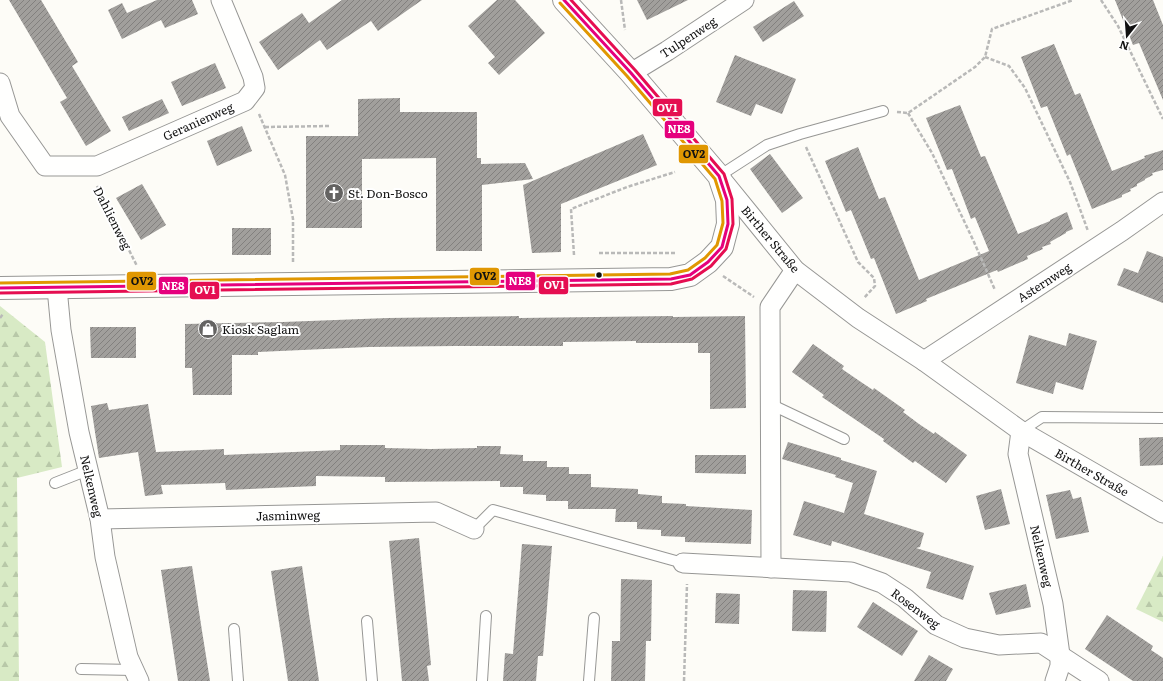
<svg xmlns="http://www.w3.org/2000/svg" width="1163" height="681" font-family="Literata,serif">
	<defs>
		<pattern id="forest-firs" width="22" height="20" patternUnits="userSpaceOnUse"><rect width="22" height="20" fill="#d8eac5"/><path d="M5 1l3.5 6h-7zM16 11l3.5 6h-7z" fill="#b8c8a8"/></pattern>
		<pattern id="building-hatch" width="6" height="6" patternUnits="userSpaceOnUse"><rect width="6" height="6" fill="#a19f9c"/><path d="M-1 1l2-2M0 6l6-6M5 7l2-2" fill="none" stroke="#82807e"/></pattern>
	</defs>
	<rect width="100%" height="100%" fill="#fdfcf7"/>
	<g fill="url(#forest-firs)">
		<polygon points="0,306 45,342 62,467 17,478 19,681 0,681"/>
		<polygon points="1163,556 1163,622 1136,609"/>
	</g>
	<g fill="url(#building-hatch)">
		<polygon points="9,0 41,0 78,62 72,66 111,131 86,146 60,102 67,98"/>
		<polygon points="157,0 192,0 198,14 165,28 161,20 122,39 108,10 122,3 127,13"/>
		<polygon points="342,0 422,0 378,31 371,21 327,50 320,40 278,70 259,42 302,13 309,23"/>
		<polygon points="497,0 515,0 545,33 499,75 488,63 495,57 468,26"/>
		<polygon points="637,0 688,0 647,20"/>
		<polygon points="1115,0 1153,0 1163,25 1163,100 1139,43 1133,45"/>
		<polygon points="794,1 804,16 763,42 753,27"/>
		<polygon points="1054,44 1075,95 1080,93 1112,171 1145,158 1144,156 1163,150 1163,170 1152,173 1153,175 1145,179 1145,180 1137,184 1137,186 1130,189 1131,191 1122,195 1122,197 1092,209 1070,154 1067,156 1047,106 1041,108 1021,57"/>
		<polygon points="735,55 796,79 782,114 756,104 751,116 716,102"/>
		<polygon points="215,63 226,88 182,106 171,82"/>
		<polygon points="400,98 400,112 477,112 477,158 481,158 481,164 525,163 533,179 482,185 482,251 436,251 436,158 362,159 362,228 306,228 306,136 358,136 358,99"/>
		<polygon points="162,99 169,113 129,131 122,117"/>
		<polygon points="960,105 981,157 985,156 1018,234 1050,221 1050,220 1067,212 1073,229 1066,232 1066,233 1050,242 1051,244 1042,247 1043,249 1027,256 1028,259 998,272 997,270 926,299 927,301 896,314 874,258 871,259 851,210 846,212 825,161 858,147 879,199 885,197 919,280 989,251 975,217 971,219 952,169 947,170 926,118"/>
		<polygon points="242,126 252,151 217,166 207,141"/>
		<polygon points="643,134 657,165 561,204 561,252 532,253 523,185"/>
		<polygon points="770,154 803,198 782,213 750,169"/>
		<polygon points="142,184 166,225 141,240 116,198"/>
		<rect x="232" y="228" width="39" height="27"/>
		<polygon points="1147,251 1163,257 1163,303 1117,285 1124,268 1138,273"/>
		<polygon points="519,316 519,318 673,316 673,317 745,316 746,408 710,409 710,353 698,353 698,343 636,343 636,341 563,342 563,346 455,346 369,347 258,352 258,355 232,355 232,395 193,395 192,368 185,368 185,324 283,322 388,318"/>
		<polygon points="90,327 136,327 136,358 91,358"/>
		<polygon points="1069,333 1097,341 1083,390 1056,382 1053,394 1016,383 1029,335 1066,346"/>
		<polygon points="813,344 844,366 842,369 858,380 873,390 874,388 905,410 903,412 919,424 934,434 935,432 967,455 946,483 915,461 913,463 883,441 884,439 822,397 824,395 792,372"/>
		<polygon points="107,403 109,410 148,404 156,452 224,449 224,455 340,450 340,445 385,445 385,448 431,449 477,448 477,446 501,446 500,454 523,455 523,461 547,461 547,467 569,467 569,474 591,474 591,487 638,489 638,494 662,496 662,503 686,504 686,506 752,510 751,544 685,542 685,537 661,536 661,530 637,529 637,522 615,522 616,509 568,509 568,501 546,501 546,495 523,494 523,487 500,487 500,481 385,482 385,477 316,476 316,486 226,490 225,483 161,485 163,494 145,496 138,452 99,458 91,406"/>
		<polygon points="1163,437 1163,465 1140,466 1139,438"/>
		<polygon points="788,442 841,458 841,460 877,471 864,514 924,533 920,547 916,548 974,566 963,600 926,588 931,572 832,541 831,546 793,535 804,501 844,513 853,483 835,477 836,475 782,459"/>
		<polygon points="695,455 746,455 746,474 695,473"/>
		<polygon points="1001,489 1010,524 985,530 976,496"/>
		<polygon points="1070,490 1073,499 1081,497 1089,532 1056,539 1046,495"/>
		<polygon points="419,538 431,665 427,666 429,681 402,681 389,541"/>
		<polygon points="522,544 552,546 543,656 538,656 536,681 503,681 505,653 513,654"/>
		<polygon points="192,566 202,631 210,681 178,681 161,570"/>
		<polygon points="302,566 310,621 319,681 288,681 271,571"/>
		<polygon points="621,579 652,580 651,641 646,641 645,681 611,681 612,641 620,641"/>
		<polygon points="1026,584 1031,607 996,615 989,593"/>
		<polygon points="793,590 827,591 826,632 792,631"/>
		<polygon points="716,593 740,594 739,624 715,623"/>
		<polygon points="873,602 918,631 902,656 857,627"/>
		<polygon points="1107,615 1153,646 1151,650 1163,658 1163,681 1133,681 1085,649"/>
		<polygon points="929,655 953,669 946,681 914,681"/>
	</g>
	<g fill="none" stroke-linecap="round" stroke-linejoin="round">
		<defs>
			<g id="service">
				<polyline points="719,176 767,145 800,134 883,111"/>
				<polyline points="770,404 844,439"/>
				<polyline points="1021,431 1042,417 1163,418"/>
				<polyline points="55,483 88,470"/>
				<polyline points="474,529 493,510 683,563"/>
				<polyline points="367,621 372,681"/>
				<polyline points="234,629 238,681"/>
				<polyline points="81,669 134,670"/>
				<polyline points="482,681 486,616"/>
				<polyline points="589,681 594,618"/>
			</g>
			<g id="minor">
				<polyline points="631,73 667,51 744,0"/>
				<polyline points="0,83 10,116 45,166 97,166 245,101 255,88 253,77 221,0"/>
				<polyline points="722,180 795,270 858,318 924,361 1021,431 1163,513"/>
				<polyline points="57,288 61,330 79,432 100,519 105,557 128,657 139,681"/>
				<polyline points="924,361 1122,231 1163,202"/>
				<polyline points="1021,431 1018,454 1053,604 1060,655 1060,666 1055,681"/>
				<polyline points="100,519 436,512 474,529"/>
				<polyline points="683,563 851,572 882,583 905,598 936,625 965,638 999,645 1041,643 1099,681"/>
				<polyline points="771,568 770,307 795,270"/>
			</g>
			<polyline id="tertiary" points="0,288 671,279 690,275 708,262 722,247 728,224 727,200 719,176 631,73 564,0"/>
		</defs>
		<use href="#service" stroke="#979795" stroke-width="12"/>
		<use href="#minor" stroke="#979795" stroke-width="21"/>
		<use href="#tertiary" stroke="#979795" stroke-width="24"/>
		<g stroke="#b9b9b8" stroke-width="2.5" stroke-dasharray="4 2" stroke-linecap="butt">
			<polyline points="621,0 625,30"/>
			<polyline points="1101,0 1118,26 1163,119"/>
			<polyline points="985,57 1009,66 1025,88 1070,182 1088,231"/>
			<polyline points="897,112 908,113 975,67 985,57 992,29 1073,0"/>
			<polyline points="908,113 932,153 974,242 995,290"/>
			<polyline points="259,114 285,175 293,219 293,263"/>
			<polyline points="265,127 330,126"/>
			<polyline points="806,147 858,262 874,278 875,286 864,298"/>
			<polyline points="97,186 137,266"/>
			<polyline points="599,253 677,253"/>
			<polyline points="574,255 571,209 627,187 675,172"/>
			<polyline points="723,276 754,297"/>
			<polyline points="0,318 3,314"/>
			<polyline points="684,681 687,584"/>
		</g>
		<use href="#service" stroke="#fffffe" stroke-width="10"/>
		<use href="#minor" stroke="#fffffe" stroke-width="19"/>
		<use href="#tertiary" stroke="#fffffe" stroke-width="22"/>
		<defs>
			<polyline id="bus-1" points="0,288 671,279 690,275 708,262 722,247 728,224 727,200 719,176 631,73 564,0"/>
			<polyline id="bus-2" points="0,293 671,284 692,279 711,266 726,249 733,224 732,199 724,174 635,70 571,0"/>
			<polyline id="bus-3" points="0,283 670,274 688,270 705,258 717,245 723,223 722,201 715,179 627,76 560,3"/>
		</defs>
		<use href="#bus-1" stroke="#fff" stroke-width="6"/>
		<use href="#bus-2" stroke="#fff" stroke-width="6"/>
		<use href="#bus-3" stroke="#fff" stroke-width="6"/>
		<use href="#bus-1" stroke="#e5007d" stroke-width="3"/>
		<use href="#bus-2" stroke="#e50e51" stroke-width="3"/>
		<use href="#bus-3" stroke="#e09702" stroke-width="3"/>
	</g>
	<defs>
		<symbol id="church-disc" viewBox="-11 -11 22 22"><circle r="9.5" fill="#646362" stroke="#fff"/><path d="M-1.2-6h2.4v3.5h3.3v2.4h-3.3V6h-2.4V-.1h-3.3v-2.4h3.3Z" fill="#fff"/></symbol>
		<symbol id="shop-disc" viewBox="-11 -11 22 22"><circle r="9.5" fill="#646362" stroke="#fff"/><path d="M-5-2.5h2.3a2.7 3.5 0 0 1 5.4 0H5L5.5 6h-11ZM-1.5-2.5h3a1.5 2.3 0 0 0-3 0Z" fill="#fff"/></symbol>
	</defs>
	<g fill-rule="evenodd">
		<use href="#church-disc" x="323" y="182" width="22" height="22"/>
		<use href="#shop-disc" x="197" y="318" width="22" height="22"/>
	</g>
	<circle fill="#111" stroke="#fff" stroke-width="1.5" cx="599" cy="275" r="3.5"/>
	<g text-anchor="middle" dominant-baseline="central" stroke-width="4" stroke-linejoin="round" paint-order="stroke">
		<g font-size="12" fill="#111" stroke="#fff">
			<text transform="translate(688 37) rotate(-33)">Tulpenweg</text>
			<text transform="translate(198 121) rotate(-24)">Geranienweg</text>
			<text transform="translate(113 218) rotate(63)">Dahlienweg</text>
			<text transform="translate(771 239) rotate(50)">Birther Straße</text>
			<text transform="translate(1044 282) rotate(-33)">Asternweg</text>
			<text transform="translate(1092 472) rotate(30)">Birther Straße</text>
			<text transform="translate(92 486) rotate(77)">Nelkenweg</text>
			<text transform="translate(288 515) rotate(-1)">Jasminweg</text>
			<text transform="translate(1042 556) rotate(77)">Nelkenweg</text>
			<text transform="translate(916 608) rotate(37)">Rosenweg</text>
		</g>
		<g font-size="12" fill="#111" stroke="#fff" text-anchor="start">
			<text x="348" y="193">St. Don-Bosco</text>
			<text x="222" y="329">Kiosk Saglam</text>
		</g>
	</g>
	<g stroke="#fff" stroke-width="1.5">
		<rect x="652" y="98" width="31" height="19" rx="4" fill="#e50e51"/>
		<rect x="664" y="120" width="31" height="19" rx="4" fill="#e5007d"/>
		<rect x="678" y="144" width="31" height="20" rx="4" fill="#e09702"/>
		<rect x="469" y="267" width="31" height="19" rx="4" fill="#e09702"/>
		<rect x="505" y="271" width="31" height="20" rx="4" fill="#e5007d"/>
		<rect x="126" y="271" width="31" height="20" rx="4" fill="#e09702"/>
		<rect x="538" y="276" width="31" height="19" rx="4" fill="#e50e51"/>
		<rect x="158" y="276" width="31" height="19" rx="4" fill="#e5007d"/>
		<rect x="189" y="281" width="31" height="19" rx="4" fill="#e50e51"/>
	</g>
	<g font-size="11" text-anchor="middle" font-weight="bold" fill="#fff">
		<text x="667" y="112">OV1</text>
		<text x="679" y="133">NE8</text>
		<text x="520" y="285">NE8</text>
		<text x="554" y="289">OV1</text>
		<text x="173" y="290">NE8</text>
		<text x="205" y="294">OV1</text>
	</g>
	<g font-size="11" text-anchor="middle" font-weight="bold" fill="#111">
		<text x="694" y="158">OV2</text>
		<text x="485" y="280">OV2</text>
		<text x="142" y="285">OV2</text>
	</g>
	<g transform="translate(1127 36) rotate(197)" stroke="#ffffff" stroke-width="3" paint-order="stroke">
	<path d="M0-3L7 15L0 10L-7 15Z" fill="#111111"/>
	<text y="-6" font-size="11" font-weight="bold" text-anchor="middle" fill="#111111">N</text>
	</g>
</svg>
